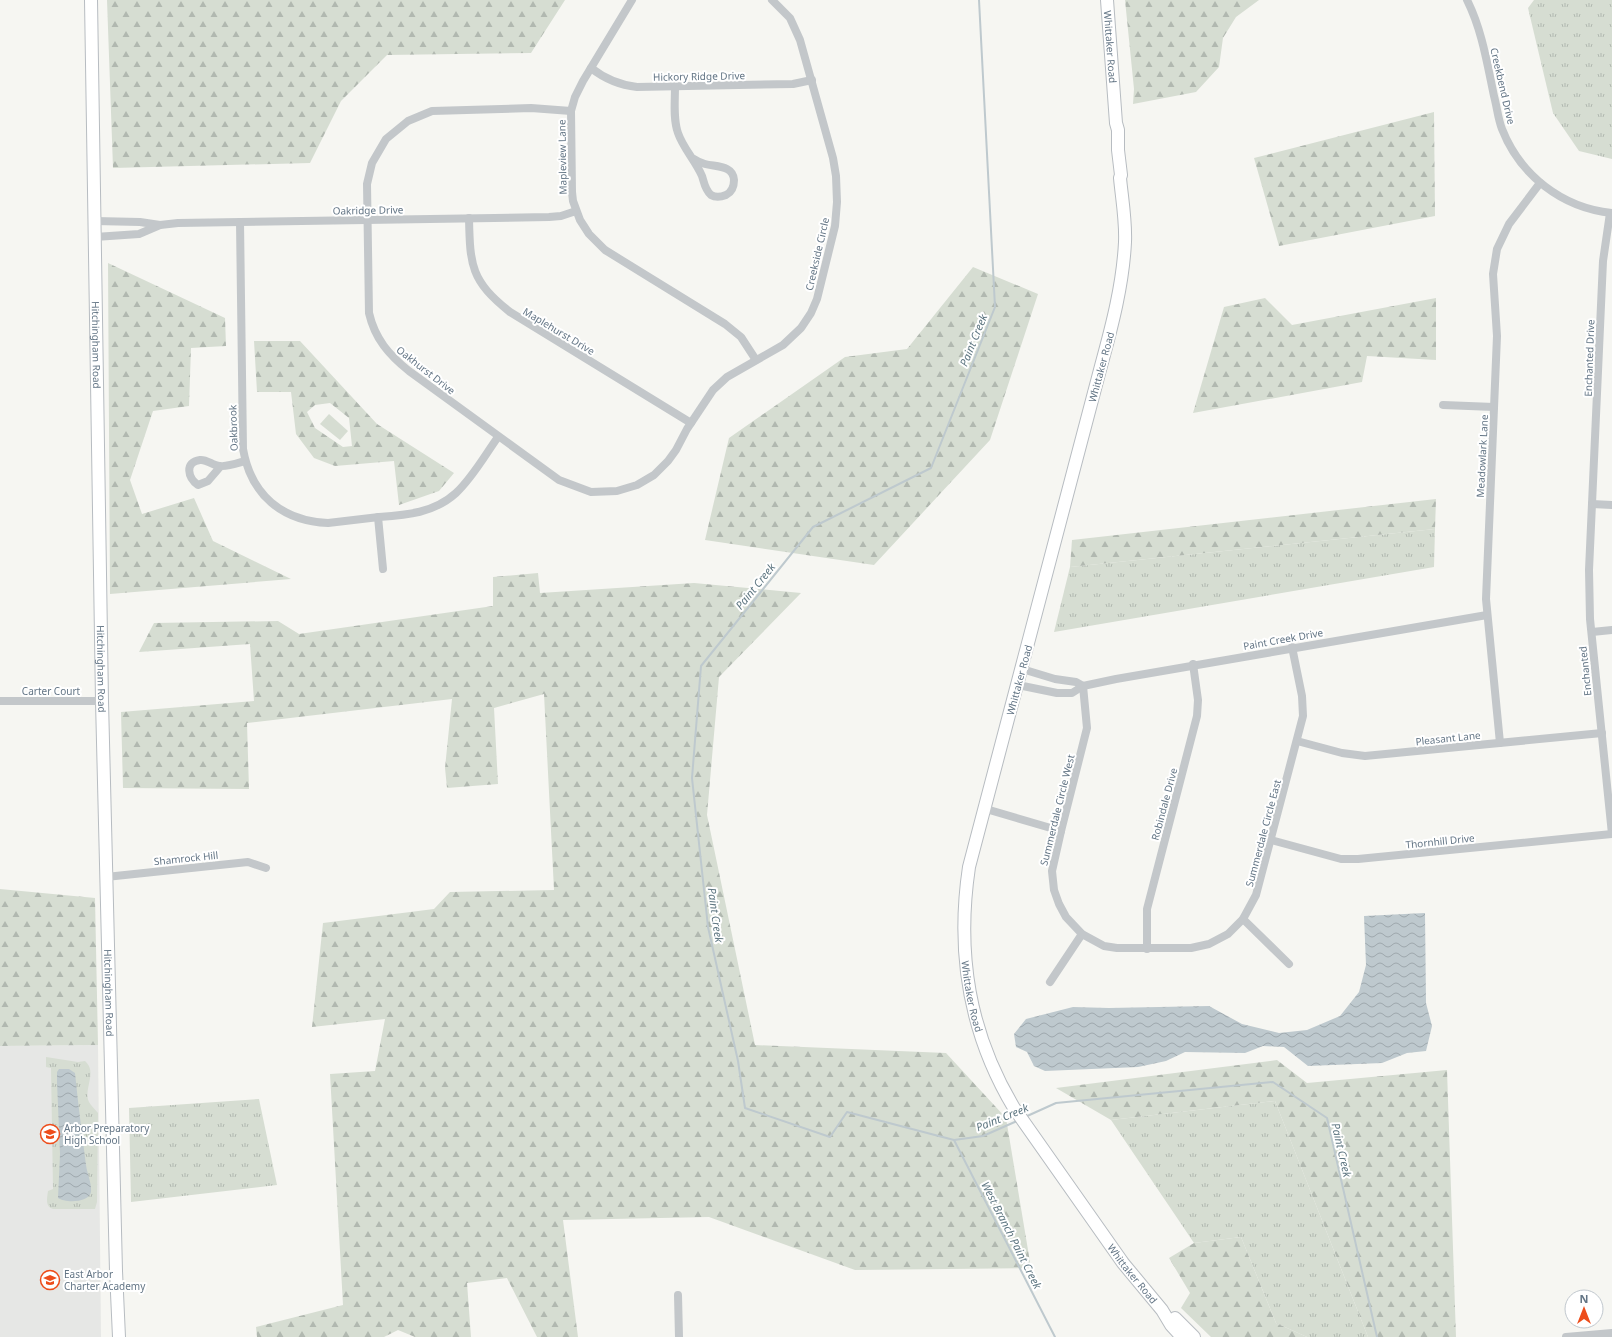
<svg xmlns="http://www.w3.org/2000/svg" width="1612" height="1337" font-family="'Noto Sans',sans-serif">
	<defs>
		<pattern id="grass-tufts" width="24" height="20" patternUnits="userSpaceOnUse"><rect width="24" height="20" fill="#d6ddd2"/><path d="M3 7l-1-3M5 7V3M7 7l1-3M15 17l-1-3M17 17v-4M19 17l1-3" fill="none" stroke="#b1b8b0"/></pattern>
		<pattern id="forest-firs" width="22" height="20" patternUnits="userSpaceOnUse"><rect width="22" height="20" fill="#d6ddd2"/><path d="M5 1l3.5 6h-7zM16 11l3.5 6h-7z" fill="#b1b8b0"/></pattern>
		<pattern id="water-waves" width="16" height="10" patternUnits="userSpaceOnUse"><rect width="16" height="10" fill="#bec9ce"/><path d="M0 5q4-4 8 0t8 0" fill="none" stroke="#9ea8ad"/></pattern>
	</defs>
	<rect width="100%" height="100%" fill="#f6f6f2"/>
	<polygon fill="#e6e7e5" points="98,1045 101,1337 0,1337 0,1046"/>
	<g fill="url(#grass-tufts)">
		<polygon points="1534,0 1612,0 1612,159 1579,151 1553,113 1528,8"/>
		<polygon points="1435,529 1434,567 1054,632 1070,567"/>
		<path d="M46 1057 78 1062 85 1061C98 1072 83 1089 89 1102 91 1106 95 1109 98 1113L97 1202 95 1209H53C45 1207 47 1198 48 1191L53 1189 51 1068 46 1067Z"/>
		<polygon points="259,1099 277,1185 131,1202 129,1108"/>
		<polygon points="1275,1101 1368,1337 1307,1337 1276,1323 1241,1237 1194,1243 1111,1120"/>
	</g>
	<g fill="url(#forest-firs)" fill-rule="evenodd">
		<polygon points="107,0 565,0 531,53 387,55 341,101 310,163 113,168"/>
		<polygon points="1125,0 1259,0 1236,17 1223,38 1219,67 1196,92 1133,104 1134,89"/>
		<polygon points="1434,112 1435,216 1279,246 1254,158"/>
		<polygon points="108,263 225,318 226,346 191,348 189,406 153,411 130,480 142,514 194,498 213,541 291,579 110,594"/>
		<polygon points="973,267 1038,294 990,440 874,565 705,540 729,438 845,357 907,349"/>
		<polygon points="1265,298 1292,325 1436,298 1436,360 1367,356 1362,382 1193,413 1224,307"/>
		<path d="M254 341H300L377 424 454 473 439 491 399 505 394 461 335 466 314 458 296 434 291 392H257ZM330 403 349 418 352 446 343 447 315 428 307 412 315 405Z"/>
		<polygon points="1436,499 1435,529 1070,567 1072,540"/>
		<polygon points="538,573 540,593 694,583 801,593 719,677 707,815 755,1045 946,1053 1006,1118 1031,1268 855,1270 709,1217 563,1220 578,1337 537,1337 507,1278 467,1283 471,1337 415,1337 398,1330 384,1337 257,1337 256,1327 343,1305 330,1074 375,1071 385,1019 312,1027 323,923 434,909 450,892 554,890 544,694 494,708 498,784 447,788 445,768 452,699 247,723 249,789 123,788 121,712 254,701 250,644 139,652 154,623 278,621 299,634 493,606 493,577"/>
		<polygon points="0,889 95,898 98,1045 0,1046"/>
		<polygon points="1277,1060 1307,1083 1447,1070 1456,1337 1368,1337 1275,1101 1111,1120 1056,1088"/>
		<polygon points="1241,1237 1276,1323 1307,1337 1211,1337 1181,1308 1190,1293 1169,1258 1194,1243"/>
	</g>
	<polygon fill="#d6ddd2" points="329,414 348,431 340,440 320,424"/>
	<g fill="url(#water-waves)">
		<polygon points="1425,913 1426,1003 1432,1026 1426,1051 1407,1053 1382,1063 1308,1066 1284,1047 1263,1046 1245,1053 1185,1052 1166,1061 1138,1067 1045,1071 1034,1066 1027,1052 1016,1047 1014,1034 1026,1019 1073,1007 1109,1008 1209,1006 1242,1024 1279,1033 1307,1030 1340,1016 1359,992 1366,965 1364,916"/>
		<path d="M59 1069H69L75 1073C78 1103 82 1134 86 1165 87 1173 92 1184 91 1192 89 1203 65 1203 58 1198L60 1154 57 1082V1072Z"/>
	</g>
	<g fill="none" stroke-linecap="round" stroke-linejoin="round">
		<g stroke="#bec9ce" stroke-width="2">
			<polyline points="979,0 995,307 931,468 813,527 701,666 692,778 708,927 738,1061 745,1108 830,1137 847,1112 954,1140 983,1136 1017,1121"/>
			<polyline points="1025,1117 1056,1103 1273,1082 1327,1118 1377,1337"/>
			<polyline points="954,1140 1055,1337"/>
		</g>
		<defs>
			<g id="secondary">
				<path id="s1" d="M91 0 102 701 116 1271 119 1337"/>
				<path id="s2" d="M1107 0 1116 123 1118 130V150L1121 175 1120 178C1122 199 1126 221 1125 242 1123 284 1112 326 1101 366L969 867C956 954 969 1033 1014 1108L1123 1263 1162 1310 1171 1325 1182 1337"/>
				<polyline points="1175,1318 1194,1337"/>
			</g>
		</defs>
		<use href="#secondary" stroke="#b7bcc1" stroke-width="14"/>
		<g stroke="#c3c7ca" stroke-width="8">
			<polyline points="632,0 583,81 575,97 571,111 572,192 573,201 580,220 589,234 605,250 725,324 741,337 756,360"/>
			<path d="M1467 0C1482 30 1487 63 1494 96 1497 107 1498 119 1502 129 1520 175 1562 208 1612 213"/>
			<path d="M591 68C605 79 619 85 637 87L793 84 812 80"/>
			<path d="M675 87C675 102 673 119 678 133 683 148 695 160 702 176 704 182 705 190 711 195 716 198 721 197 726 195 732 192 734 186 734 180 733 165 716 167 705 164 701 163 697 161 694 159"/>
			<path d="M571 111 531 108 432 111 408 121 386 139 372 163 367 184 369 313C375 339 389 355 409 371L559 480 591 492 617 491 637 485 654 475 668 461 676 450 687 429 713 390 727 377 783 345 801 328 811 313 817 299 835 226 837 202 836 176 833 158 800 40 790 18 772 0"/>
			<polyline points="1610,213 1603,261 1589,570 1590,619 1612,834"/>
			<path d="M469 218C470 266 471 281 510 312L691 423"/>
			<path d="M240 222 243 449C251 495 282 521 328 523 345 521 362 519 379 517 407 515 434 513 456 493 473 477 485 455 498 437"/>
			<polyline points="160,225 178,223 549,217 561,216 576,211"/>
			<polyline points="95,237 139,234 160,225 140,222 95,221"/>
			<polyline points="1443,405 1494,407"/>
			<path d="M220 467 208 481 198 485C188 478 184 462 200 460 207 459 213 466 220 466 227 467 238 463 245 461"/>
			<polyline points="1592,504 1612,505"/>
			<polyline points="378,517 383,569"/>
			<polyline points="1592,632 1612,630"/>
			<polyline points="1022,669 1055,679 1076,682 1083,686"/>
			<polyline points="1018,685 1057,693 1072,693 1083,686 1116,679 1487,615"/>
			<polyline points="1083,686 1087,728 1061,831 1052,871 1054,890 1059,904 1066,917 1082,934 1104,946 1117,948 1191,948 1209,944 1228,934 1243,919 1256,895 1303,716 1302,696 1292,647"/>
			<polyline points="0,701 102,701"/>
			<polyline points="1297,741 1342,753 1365,756 1602,733"/>
			<polyline points="1500,743 1486,599 1497,336 1493,274 1497,249 1509,224 1540,183"/>
			<polyline points="986,809 1061,831"/>
			<polyline points="1271,840 1341,859 1358,859 1612,834"/>
			<polyline points="106,877 248,862 266,868"/>
			<polyline points="1243,919 1289,964"/>
			<polyline points="1147,949 1147,909 1197,716 1198,700 1193,664"/>
			<polyline points="1050,982 1082,934"/>
			<polyline points="678,1295 679,1337"/>
			<polyline points="1566,1337 1612,1333"/>
		</g>
		<use href="#secondary" stroke="#fff" stroke-width="12"/>
	</g>
	<defs>
		<symbol id="school-ring" viewBox="-11 -11 22 22"><circle r="9.5" fill="#fff" stroke="#ed4d1b" stroke-width="1.5"/><path d="M0-5L7-2L0 1L-7-2ZM-4 1L0 2.5L4 1V4Q0 6-4 4Z" fill="#ed4d1b"/></symbol>
	</defs>
	<g fill-rule="evenodd">
		<use href="#school-ring" x="39" y="1123" width="22" height="22"/>
		<use href="#school-ring" x="39" y="1269" width="22" height="22"/>
	</g>
	<g text-anchor="middle" dominant-baseline="central" stroke-width="4" stroke-linejoin="round" paint-order="stroke">
		<g font-size="10" fill="#637585" stroke="#fff">
			<text stroke="none"><textPath href="#s2" startOffset="47">Whittaker Road</textPath></text>
			<text transform="translate(699 76) rotate(-1)">Hickory Ridge Drive</text>
			<text transform="translate(1503 86) rotate(77)">Creekbend Drive</text>
			<text transform="translate(562 157) rotate(-91)">Mapleview Lane</text>
			<text transform="translate(368 210) rotate(-1)">Oakridge Drive</text>
			<text transform="translate(817 254) rotate(-77)">Creekside Circle</text>
			<text transform="translate(559 331) rotate(31)">Maplehurst Drive</text>
			<text stroke="none"><textPath href="#s1" startOffset="345">Hitchingham Road</textPath></text>
			<text transform="translate(1589 358) rotate(-88)">Enchanted Drive</text>
			<text transform="translate(1101 367) rotate(-75)">Whittaker Road</text>
			<text transform="translate(426 370) rotate(38)">Oakhurst Drive</text>
			<text transform="translate(233 428) rotate(-92)">Oakbrook</text>
			<text transform="translate(1482 456) rotate(-87)">Meadowlark Lane</text>
			<text transform="translate(1283 639) rotate(-10)">Paint Creek Drive</text>
			<text stroke="none"><textPath href="#s1" startOffset="669">Hitchingham Road</textPath></text>
			<text transform="translate(1585 671) rotate(-96)">Enchanted</text>
			<text transform="translate(1019 680) rotate(-75)">Whittaker Road</text>
			<text x="51" y="691">Carter Court</text>
			<text transform="translate(1448 738) rotate(-6)">Pleasant Lane</text>
			<text transform="translate(1164 804) rotate(-75)">Robindale Drive</text>
			<text transform="translate(1057 810) rotate(-76)">Summerdale Circle West</text>
			<text transform="translate(1263 833) rotate(-75)">Summerdale Circle East</text>
			<text transform="translate(1440 841) rotate(-6)">Thornhill Drive</text>
			<text transform="translate(186 858) rotate(-6)">Shamrock Hill</text>
			<text stroke="none"><textPath href="#s1" startOffset="993">Hitchingham Road</textPath></text>
			<text stroke="none"><textPath href="#s2" startOffset="1018">Whittaker Road</textPath></text>
			<text stroke="none"><textPath href="#s2" startOffset="1342">Whittaker Road</textPath></text>
		</g>
		<g font-size="10" fill="#637585" stroke="#fff" text-anchor="start">
			<text x="64" y="1128">Arbor Preparatory<tspan x="64" dy="12">High School</tspan></text>
			<text x="64" y="1274">East Arbor<tspan x="64" dy="12">Charter Academy</tspan></text>
		</g>
		<g font-size="11" font-style="italic" fill="#5f7782" stroke="#fff">
			<text transform="translate(973 340) rotate(-68)">Paint Creek</text>
			<text transform="translate(755 586) rotate(-51)">Paint Creek</text>
			<text transform="translate(716 915) rotate(82)">Paint Creek</text>
			<text transform="translate(1002 1117) rotate(-22)">Paint Creek</text>
			<text transform="translate(1342 1150) rotate(77)">Paint Creek</text>
			<text transform="translate(1012 1235) rotate(63)">West Branch Paint Creek</text>
		</g>
	</g>
	<g transform="translate(1584 1309)"><circle r="19" fill="#ffffff" stroke="#c1c8ce"/>
	<path d="M0-3L7 15L0 10L-7 15Z" fill="#ed4d1b"/>
	<text y="-6" font-size="11" font-weight="bold" text-anchor="middle" fill="#637585">N</text>
	</g>
</svg>
